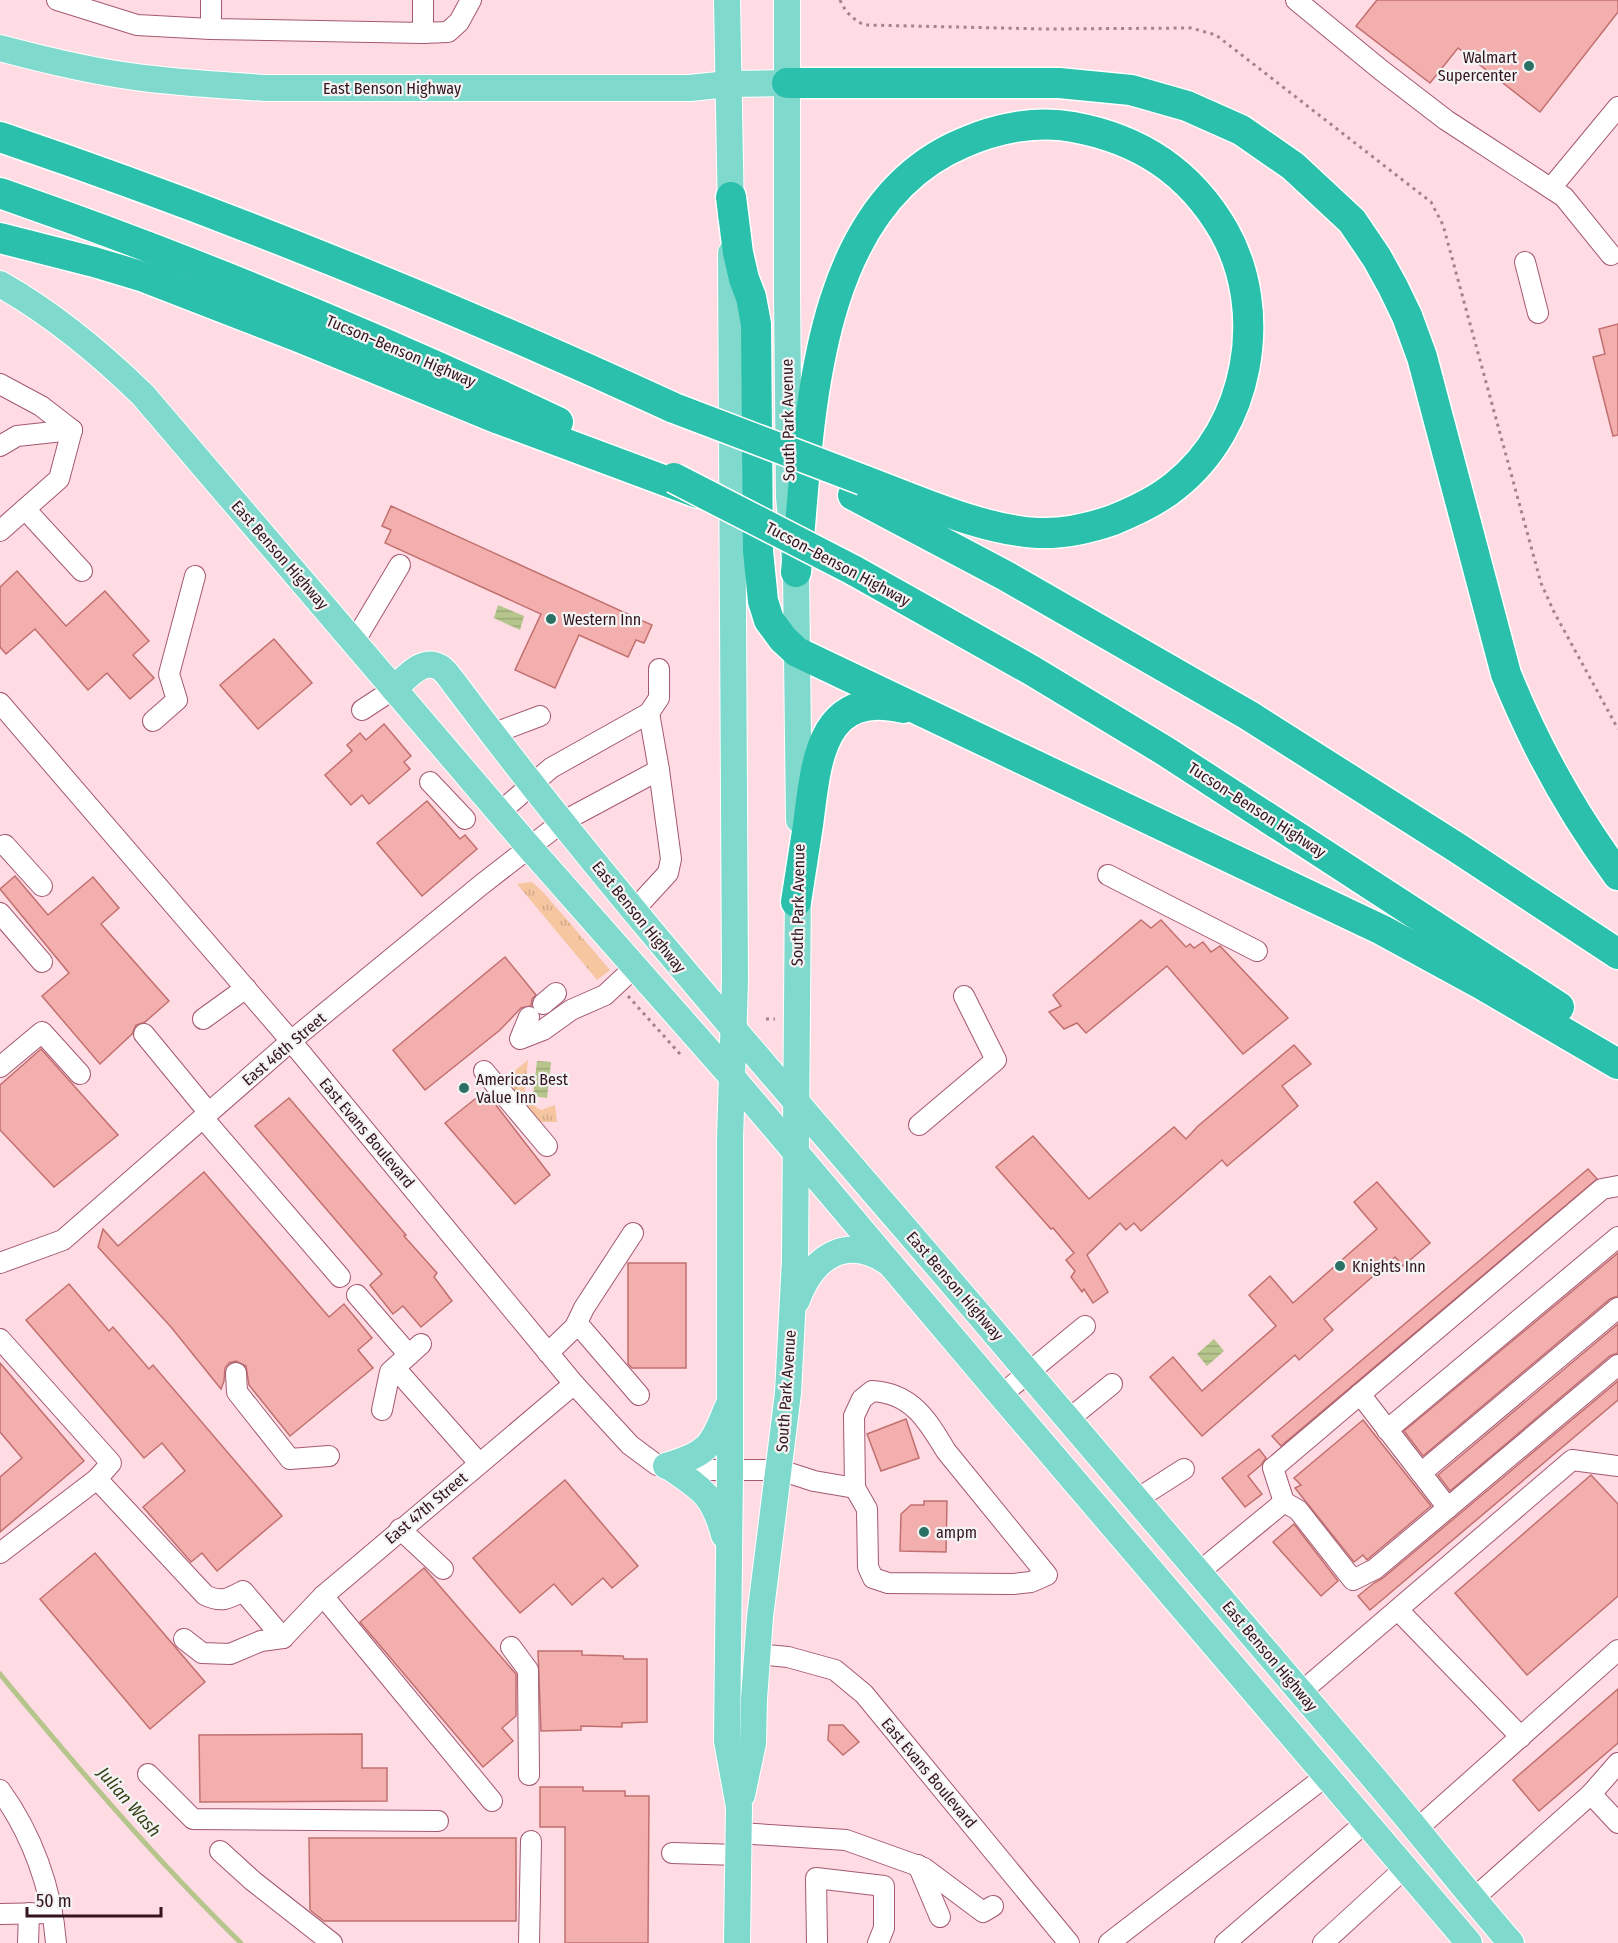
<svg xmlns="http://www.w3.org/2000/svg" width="1618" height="1943" font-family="'Fira Sans Condensed',sans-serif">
	<defs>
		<pattern id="grass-tufts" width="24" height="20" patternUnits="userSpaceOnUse" patternTransform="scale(1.5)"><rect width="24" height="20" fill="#f5c6a0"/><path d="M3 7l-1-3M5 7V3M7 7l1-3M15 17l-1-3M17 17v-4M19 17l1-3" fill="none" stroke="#d3a989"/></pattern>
		<pattern id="water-rules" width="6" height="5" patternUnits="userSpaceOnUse" patternTransform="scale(1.5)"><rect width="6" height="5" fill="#b5c58b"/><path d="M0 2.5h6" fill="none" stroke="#9ca878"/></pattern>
	</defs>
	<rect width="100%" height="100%" fill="#ffdbe4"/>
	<g fill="url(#grass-tufts)">
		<polygon points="532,882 544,893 610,970 597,980 517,884"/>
		<polygon points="528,1060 524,1099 541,1110 555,1105 557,1122 533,1122 501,1082"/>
	</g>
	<g fill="url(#water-rules)">
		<polygon points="498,605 524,616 520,630 494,618"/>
		<polygon points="537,1061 551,1062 547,1098 533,1096"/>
		<polygon points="1214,1339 1224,1351 1207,1366 1197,1354"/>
	</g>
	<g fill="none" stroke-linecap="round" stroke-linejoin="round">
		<path stroke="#b5c58b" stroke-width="5" d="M0 1674C77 1767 155 1859 241 1943"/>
	</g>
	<g fill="#f3afad" stroke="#c1706f" stroke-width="1.5">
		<polygon points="1377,0 1618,0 1618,12 1540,112 1458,48 1430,83 1356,26"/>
		<polygon points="1618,324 1618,435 1613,436 1593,357 1605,354 1599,329"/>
		<polygon points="391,506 652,625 644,643 636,640 628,657 579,635 555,688 515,670 541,614 385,543 391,530 382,526"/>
		<polygon points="17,571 66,626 105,591 149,641 133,655 154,678 130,699 107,673 88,690 35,629 6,654 0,647 0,587"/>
		<polygon points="274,639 312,683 258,729 220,685"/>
		<polygon points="384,724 411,756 404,762 410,769 369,804 362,795 351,805 325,775 352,751 347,745 360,733 366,740"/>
		<polygon points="427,801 460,839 465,835 477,849 422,896 377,843"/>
		<polygon points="15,876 48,915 93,877 119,908 101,924 169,1001 145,1022 136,1025 132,1034 100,1064 42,996 69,973 0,889"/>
		<polygon points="1141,920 1151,928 1161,920 1186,947 1190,944 1194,948 1203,942 1211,952 1220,946 1288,1018 1243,1054 1167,966 1086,1033 1077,1023 1064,1029 1049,1012 1061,1006 1053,995"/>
		<polygon points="505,957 536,995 532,999 531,1006 521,1008 500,1030 425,1090 393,1050"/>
		<polygon points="1294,1045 1311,1064 1282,1086 1298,1106 1227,1166 1222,1160 1141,1231 1134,1223 1126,1230 1120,1223 1087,1255 1108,1292 1093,1303 1084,1289 1082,1292 1071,1277 1075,1271 1066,1260 1074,1253 1053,1228 1051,1229 996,1167 1033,1136 1089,1199 1174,1127 1186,1139 1198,1126"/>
		<polygon points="41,1049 118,1135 54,1187 0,1130 0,1085"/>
		<polygon points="485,1091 550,1175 515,1204 445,1123"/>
		<polygon points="289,1098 406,1235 404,1236 437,1273 434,1277 452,1301 421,1327 403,1306 393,1314 370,1285 382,1274 255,1126"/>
		<polygon points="1588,1169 1597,1179 1281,1446 1272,1436"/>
		<polygon points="204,1172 329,1317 344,1304 372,1338 358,1350 373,1368 290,1436 249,1385 246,1366 236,1361 229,1363 225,1368 224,1381 221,1389 171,1327 98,1247 103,1229 118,1246"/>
		<polygon points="1377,1182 1430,1243 1403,1266 1395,1257 1324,1319 1333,1330 1299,1360 1295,1355 1202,1436 1150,1377 1173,1357 1202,1391 1276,1326 1249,1295 1270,1276 1293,1303 1377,1229 1354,1202"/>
		<polygon points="1618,1253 1618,1296 1610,1299 1423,1456 1404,1431"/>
		<polygon points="628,1263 686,1263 686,1368 632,1368 628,1364"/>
		<polygon points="69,1284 109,1331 113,1327 149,1369 153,1365 282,1516 217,1571 202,1553 191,1562 143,1507 185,1471 162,1443 144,1458 26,1320"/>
		<polygon points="1618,1324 1618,1353 1610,1356 1450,1491 1438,1475"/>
		<polygon points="0,1363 84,1461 0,1532 0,1477 22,1458 0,1432"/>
		<polygon points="1618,1381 1618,1400 1370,1610 1358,1596 1374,1583 1383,1578"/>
		<polygon points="906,1419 919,1458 881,1471 867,1434"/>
		<polygon points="1363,1420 1431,1506 1368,1559 1367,1560 1363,1555 1354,1562 1295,1488 1301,1485 1294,1478"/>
		<polygon points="1259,1449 1266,1458 1261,1465 1248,1476 1262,1494 1245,1507 1222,1478"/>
		<polygon points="1591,1475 1618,1504 1618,1596 1527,1675 1455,1593"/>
		<polygon points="565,1480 638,1566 612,1588 603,1578 572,1605 554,1584 520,1613 473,1558"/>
		<polygon points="924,1501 947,1501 946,1552 900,1551 901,1514 911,1505 924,1505"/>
		<polygon points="1294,1524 1338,1581 1321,1596 1273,1542"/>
		<polygon points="95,1553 205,1682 150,1729 40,1599"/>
		<polygon points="424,1568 516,1674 516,1716 502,1728 513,1741 483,1767 360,1622"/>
		<polygon points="538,1651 582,1651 582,1655 623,1656 624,1659 647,1659 647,1722 622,1723 622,1727 581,1726 581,1730 541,1731"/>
		<polygon points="1618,1689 1618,1743 1539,1811 1513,1780"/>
		<polygon points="829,1725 843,1725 859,1742 843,1755 828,1740"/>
		<polygon points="362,1734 362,1768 387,1768 387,1801 200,1802 199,1735"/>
		<polygon points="540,1787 583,1787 583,1791 625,1791 625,1796 649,1796 648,1943 565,1943 565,1827 540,1827"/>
		<polygon points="309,1838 516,1838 516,1921 324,1921 310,1910"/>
	</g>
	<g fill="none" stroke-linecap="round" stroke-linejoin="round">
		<defs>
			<g id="minor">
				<polyline points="57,0 137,25 211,29"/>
				<polyline points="211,0 211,29 423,33 448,32 459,22 471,0"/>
				<polyline points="1296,0 1381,70 1446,120 1564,197 1611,255"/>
				<polyline points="423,33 423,0"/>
				<polyline points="1551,188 1618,107"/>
				<polyline points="1525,262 1538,313"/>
				<polyline points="0,384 41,406 72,430"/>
				<polyline points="0,446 17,436 72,430"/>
				<polyline points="25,509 82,571"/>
				<polyline points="0,531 59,479 72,430"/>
				<polyline points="354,642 400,565"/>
				<polyline points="0,703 291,1041 574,1384 630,1445 657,1465 691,1470 780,1470 814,1481 855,1488"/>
				<polyline points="362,710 394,689"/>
				<polyline points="153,721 177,700 169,674 195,576"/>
				<polyline points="492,734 540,716"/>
				<polyline points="430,782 465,819"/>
				<polyline points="500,812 551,768 649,713 659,698 659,669"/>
				<polyline points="5,845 42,886"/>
				<polyline points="1108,875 1257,951"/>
				<polyline points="634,910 668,873 671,859 659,770 649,713"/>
				<polyline points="0,913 42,962"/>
				<polyline points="543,1004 556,993"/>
				<polyline points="529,1017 520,1039 543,1030 571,1010 605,995 635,967"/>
				<polyline points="203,1019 246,988"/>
				<polyline points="144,1034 209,1113"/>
				<polyline points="0,1067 42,1032 80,1074"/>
				<polyline points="484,1071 547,1146"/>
				<polyline points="203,1118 340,1277"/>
				<polyline points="919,1125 996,1060 964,996"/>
				<polyline points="1618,1186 1602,1189 1273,1468 1284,1502 1298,1510 1353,1580 1375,1569 1618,1365"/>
				<polyline points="0,1263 63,1240 291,1041 481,885 562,822 659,770"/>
				<polyline points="357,1295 409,1355"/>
				<polyline points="577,1323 639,1395"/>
				<polyline points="0,1339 111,1463 97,1479"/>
				<polyline points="548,1353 575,1327 584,1308 633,1233"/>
				<polyline points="395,1368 479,1463"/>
				<polyline points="236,1373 237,1392 290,1459 329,1456"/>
				<path d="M872 1391C911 1393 927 1419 946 1451L1047 1575 1031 1582 1013 1584 888 1583 873 1578 868 1567 867 1509 855 1488 854 1416 862 1399Z"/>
				<polyline points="1360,1394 1448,1508"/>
				<polyline points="1001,1395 1085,1326"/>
				<polyline points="382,1410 390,1372 421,1344"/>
				<polyline points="1069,1419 1112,1384"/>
				<polyline points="1387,1430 1618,1237"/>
				<polyline points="1421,1473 1618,1308"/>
				<polyline points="1137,1499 1184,1469"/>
				<polyline points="400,1529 443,1569"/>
				<path d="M0 1553 97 1479 205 1595C221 1603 228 1599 243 1591L283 1638"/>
				<polyline points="1199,1572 1284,1502"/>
				<polyline points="323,1596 492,1801"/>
				<polyline points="1398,1610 1521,1737"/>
				<polyline points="283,1638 323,1596 574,1384"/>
				<polyline points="184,1639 202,1653 230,1654 261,1641 283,1638"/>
				<polyline points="511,1647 528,1670 529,1775"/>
				<polyline points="757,1654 788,1657 835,1670 864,1694 1069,1943"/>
				<polyline points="1300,1693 1572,1460 1618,1466"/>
				<polyline points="148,1774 193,1819 438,1821"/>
				<path d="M0 1790C32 1834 52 1889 56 1943"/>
				<polyline points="1591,1794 1618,1763"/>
				<polyline points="1417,1829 1618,1650"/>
				<polyline points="739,1833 846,1840 924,1868 983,1912 993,1906"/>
				<polyline points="220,1851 253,1881 332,1943"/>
				<polyline points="672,1853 738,1855"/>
				<polyline points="918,1865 940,1917"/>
				<polyline points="1473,1899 1591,1794 1618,1823"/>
				<polyline points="0,1914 52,1913"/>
				<polyline points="28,1943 29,1913"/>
				<polyline points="529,1943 531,1841"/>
				<polyline points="817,1943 816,1878 884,1886 884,1928 878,1943"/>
				<polyline points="1109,1943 1326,1776"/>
				<polyline points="1225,1943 1366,1822"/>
				<polyline points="1323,1943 1405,1868"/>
			</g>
			<g id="major">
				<polyline points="727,0 731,216"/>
				<polyline points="787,0 787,291 789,497 796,572 799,820"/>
				<path d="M0 48C45 60 90 71 136 77 179 83 222 85 265 88H690L728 84 787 83"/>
				<polyline points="731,253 735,981 730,1139 730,1470 727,1741 739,1807 737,1943"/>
				<path d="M0 284C53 314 99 352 143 395L529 847 732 1077 1001 1395 1469 1943"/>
				<path d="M394 689C406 678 423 656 441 668 444 670 448 675 451 679 613 896 794 1098 970 1304 1105 1461 1239 1619 1373 1777 1420 1832 1464 1889 1511 1943"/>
				<path d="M797 1300C812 1259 844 1234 886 1261"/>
				<path d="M666 1466C708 1453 711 1448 727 1408"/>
				<path d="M668 1466C702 1489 713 1494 724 1535"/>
				<polyline points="742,1795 753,1743 754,1699 760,1617 788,1393 795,1260 798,881"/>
			</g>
			<g id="highway">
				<path d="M787 83H1059L1131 90 1187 106 1241 130 1293 166 1352 221 1377 258 1393 287 1407 316 1422 357 1506 674C1535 746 1572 813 1618 875"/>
				<path d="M0 137C230 215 454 307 674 408"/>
				<path d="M0 193C190 259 376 336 558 422"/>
				<polyline points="731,197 738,253 744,279 751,297 756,324 758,551 763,601 769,620 783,639 797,652 1382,930 1481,984 1618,1064"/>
				<polyline points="0,238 94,262 144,277 299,337 499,419 698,493"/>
				<polyline points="853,495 1006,576 1248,715 1459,849 1618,954"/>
				<polyline points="853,570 1031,670 1165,751 1559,1007"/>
				<path d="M796 572C810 431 808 208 963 143 997 128 1037 120 1073 127 1140 139 1190 172 1224 231 1270 312 1249 428 1175 486 1157 501 1135 511 1113 520 1090 528 1063 534 1038 533 981 530 917 500 863 480"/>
				<path d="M796 902C800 876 804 851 808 825 816 765 819 688 903 708"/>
			</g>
		</defs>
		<use href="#minor" stroke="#a55971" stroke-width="22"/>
		<use href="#major" stroke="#fff" stroke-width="28"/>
		<use href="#highway" stroke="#fff" stroke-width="33"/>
		<g stroke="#a5838c" stroke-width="3" stroke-dasharray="3 4.5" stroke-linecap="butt">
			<path d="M840 0C845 12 853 19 864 25L1047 29 1191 28 1216 35 1431 202 1443 225 1541 583 1554 612 1618 729"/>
			<polyline points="628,996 680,1054"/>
			<polyline points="766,1019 775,1019"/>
		</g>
		<use href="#minor" stroke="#fff" stroke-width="20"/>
		<use href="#major" stroke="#80d9cd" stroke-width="26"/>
		<use href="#highway" stroke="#2bc0ab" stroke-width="30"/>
		<defs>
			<g id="highway-bridge">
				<polyline points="674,408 863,480"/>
				<polyline points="674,478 853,570"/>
			</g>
		</defs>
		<use href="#highway-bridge" stroke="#fff" stroke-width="33" stroke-linecap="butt"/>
		<use href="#highway-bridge" stroke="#2bc0ab" stroke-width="30"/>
	</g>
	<g fill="#2a7065" stroke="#f3f3f3" stroke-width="2">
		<circle cx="1529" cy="66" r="6"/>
		<circle cx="551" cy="619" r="6"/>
		<circle cx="464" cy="1088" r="6"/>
		<circle cx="1340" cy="1266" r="6"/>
		<circle cx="924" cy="1532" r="6"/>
	</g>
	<g text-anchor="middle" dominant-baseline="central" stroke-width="4.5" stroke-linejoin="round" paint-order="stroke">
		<g font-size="16" fill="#34151f" stroke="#f3f3f3" text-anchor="start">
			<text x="1517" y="57" text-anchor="end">Walmart<tspan x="1517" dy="18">Supercenter</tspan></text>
			<text x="563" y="619">Western Inn</text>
			<text x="476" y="1079">Americas Best<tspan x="476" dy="18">Value Inn</tspan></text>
			<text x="1352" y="1266">Knights Inn</text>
			<text x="936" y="1532">ampm</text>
		</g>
		<g font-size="16" fill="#34151f" stroke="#f3f3f3">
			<text x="392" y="88">East Benson Highway</text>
			<text transform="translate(401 351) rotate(23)">Tucson–Benson Highway</text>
			<text transform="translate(788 420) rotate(-91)">South Park Avenue</text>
			<text transform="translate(280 555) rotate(49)">East Benson Highway</text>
			<text transform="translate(838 564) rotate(28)">Tucson–Benson Highway</text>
			<text transform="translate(1257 810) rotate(33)">Tucson–Benson Highway</text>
			<text transform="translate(798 905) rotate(-89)">South Park Avenue</text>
			<text transform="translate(639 917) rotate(51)">East Benson Highway</text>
			<text transform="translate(284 1049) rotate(-40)">East 46th Street</text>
			<text transform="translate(367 1133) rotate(50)">East Evans Boulevard</text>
			<text transform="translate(955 1286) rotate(49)">East Benson Highway</text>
			<text transform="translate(786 1391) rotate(-86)">South Park Avenue</text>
			<text transform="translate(426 1508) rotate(-40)">East 47th Street</text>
			<text transform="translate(1270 1656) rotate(50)">East Benson Highway</text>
			<text transform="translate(929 1773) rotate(50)">East Evans Boulevard</text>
		</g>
		<g font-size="18" font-style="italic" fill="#353f13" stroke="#f3f3f3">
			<text transform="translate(129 1802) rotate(49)">Julian Wash</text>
		</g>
	</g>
	<path d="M27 1907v9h134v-9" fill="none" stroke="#34151f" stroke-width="3"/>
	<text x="36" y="1907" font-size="18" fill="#34151f" stroke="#f3f3f3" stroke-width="4.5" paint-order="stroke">50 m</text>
</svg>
